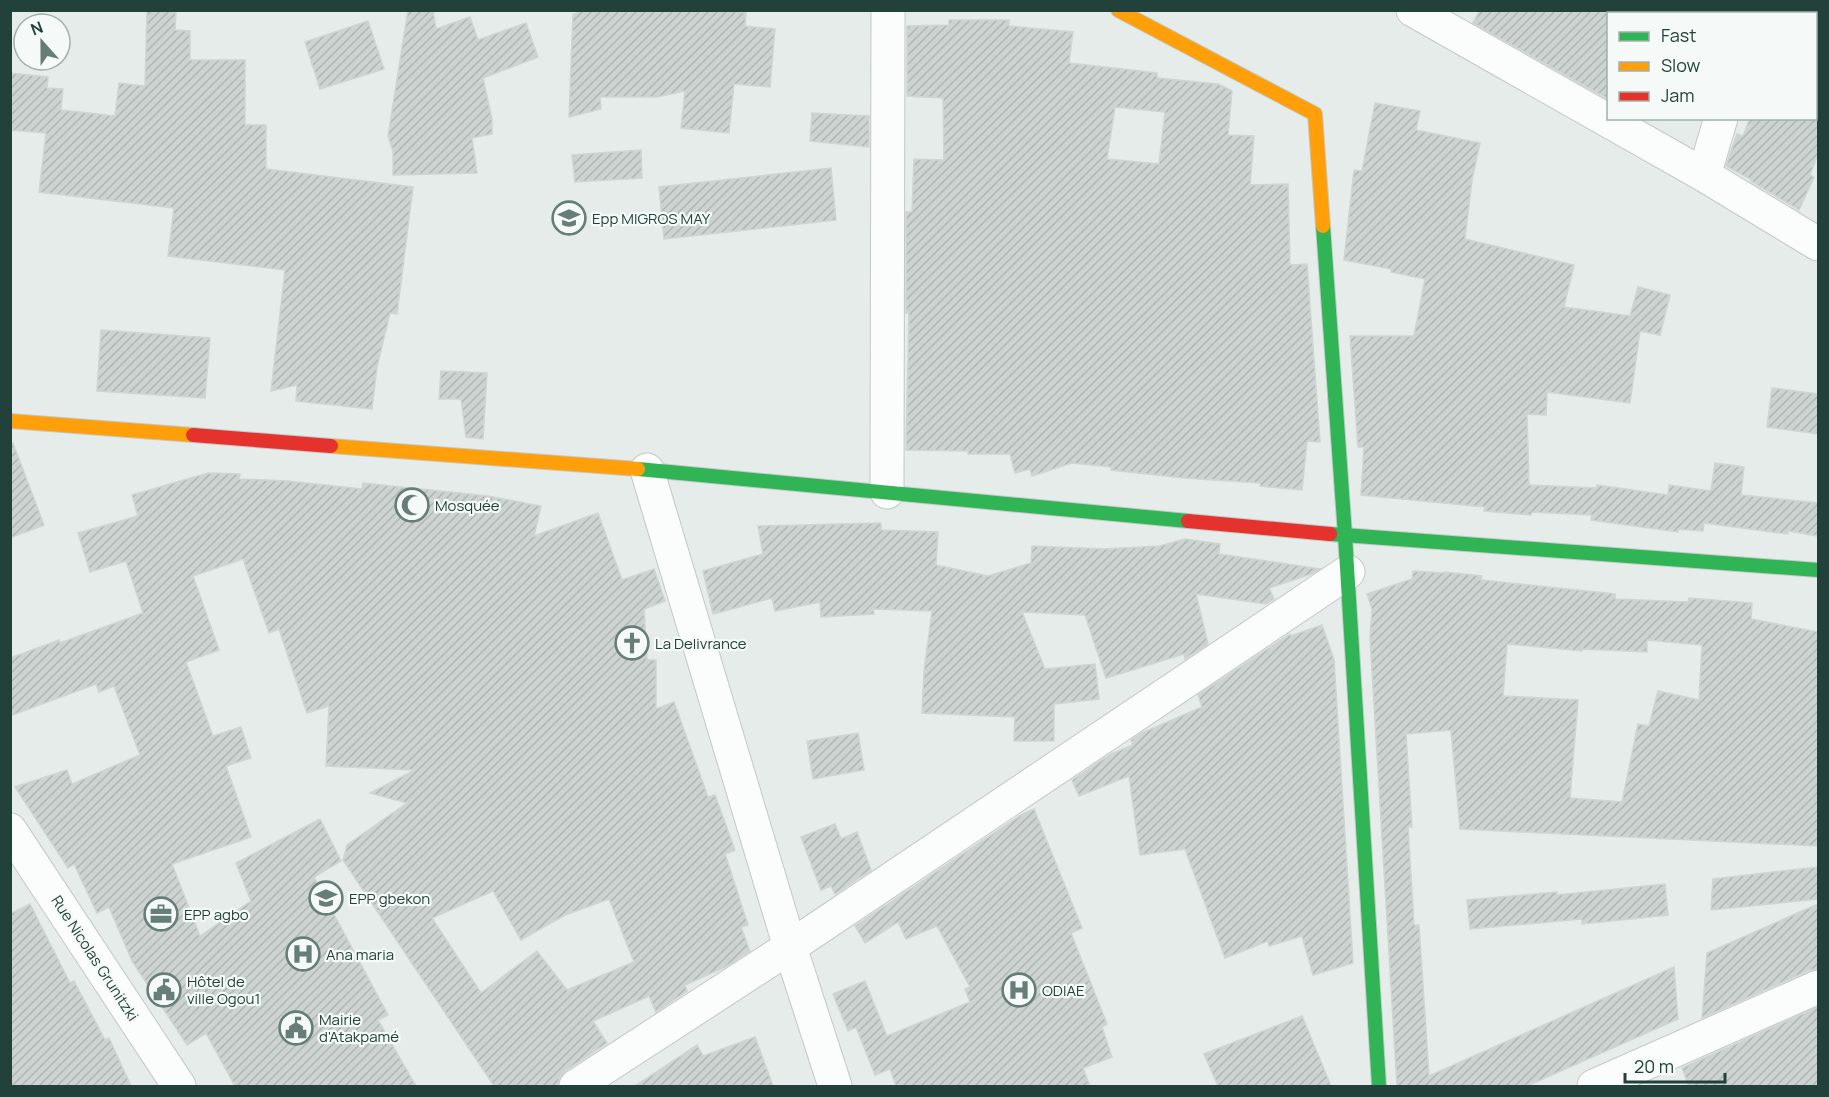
<svg xmlns="http://www.w3.org/2000/svg" width="1829" height="1097" font-family="Manrope,sans-serif">
	<defs>
		<pattern id="building-hatch" width="6" height="6" patternUnits="userSpaceOnUse" patternTransform="scale(1.5)"><rect width="6" height="6" fill="#cdd3d1"/><path d="M-1 1l2-2M0 6l6-6M5 7l2-2" fill="none" stroke="#b0b6b4"/></pattern>
	</defs>
	<rect width="100%" height="100%" fill="#e6ece9"/>
	<g fill="url(#building-hatch)" stroke="#cfd5d2" stroke-width="1.5" fill-rule="evenodd">
		<polygon points="147,10 176,10 175,30 190,31 190,60 245,60 245,125 266,125 266,169 413,187 397,314 390,313 377,367 372,409 296,401 297,385 271,391 285,270 168,256 174,208 39,192 46,133 10,130 10,73 48,77 47,88 63,89 61,110 115,116 119,83 145,86"/>
		<polygon points="408,10 433,10 436,29 470,17 478,40 526,23 538,57 483,78 492,119 492,134 472,138 477,173 393,175 393,151 388,136"/>
		<polygon points="577,10 725,10 746,13 745,26 775,29 770,87 734,84 729,133 681,128 685,91 657,97 600,97 601,109 569,117 573,14 577,14"/>
		<polygon points="1480,10 1608,10 1608,99 1473,23"/>
		<path d="M949 20H1009V26L1073 32 1069 63 1157 73V78L1218 84 1232 91 1228 135 1254 136 1250 185 1288 184 1290 265 1307 264 1320 442 1307 441 1302 490 1260 486V483L1184 478 1111 470 1112 467 1072 463 1032 476 1030 469 1015 473 1010 454H968V451L906 450 909 313H906V212H912L914 159 944 160 943 98 907 96V26L949 25ZM1115 107 1165 112 1159 164 1107 159Z"/>
		<polygon points="368,21 384,69 320,89 305,42"/>
		<polygon points="1375,103 1420,111 1416,130 1480,143 1472,180 1465,239 1574,265 1564,307 1630,316 1638,287 1670,295 1660,335 1640,331 1630,403 1547,392 1546,415 1527,414 1529,485 1596,488 1597,485 1668,495 1669,485 1711,491 1715,463 1744,467 1741,495 1818,503 1818,536 1788,531 1788,534 1704,523 1703,531 1678,529 1678,532 1591,520 1592,515 1532,512 1531,515 1484,511 1485,507 1361,495 1364,447 1358,447 1350,336 1414,336 1425,279 1391,272 1391,269 1344,260 1354,170 1362,171"/>
		<polygon points="812,113 869,116 869,147 810,141"/>
		<polygon points="1750,118 1818,118 1818,154 1810,175 1814,177 1799,210 1751,181 1752,180 1726,166 1737,134 1743,136"/>
		<polygon points="641,150 642,178 575,182 572,155"/>
		<polygon points="831,168 836,220 664,239 659,187"/>
		<polygon points="101,330 210,338 205,398 97,391"/>
		<polygon points="441,371 487,373 483,439 466,437 461,399 439,399"/>
		<polygon points="1772,388 1818,394 1818,434 1767,427"/>
		<polygon points="10,443 13,443 44,525 10,538"/>
		<path d="M208 473 240 474 239 479 288 481 362 489 363 483 488 496 541 506 534 536 598 513 622 580 654 569 665 601 644 609 647 660H656V709L674 702 708 797 715 795 735 850 725 854 748 925 741 927 750 951 725 967 685 985 687 991 656 1012 649 996 593 1021 607 1043 565 1071 560 1077 557 1086H494L343 860 347 845 407 803 370 793 415 770 326 766 329 706 307 713 279 629 269 633 243 559 193 576 219 650 186 662 213 736 241 727 251 758 226 766 251 837 172 864 200 936 251 901 236 863 320 819 341 861 314 877 388 1015 378 1020 416 1086H235L206 1033 187 1045 132 961 109 907 97 913 74 864 68 868 15 787 67 770 72 784 140 755 114 686 99 692 96 684 10 716V658L59 640 60 643 143 613 126 561 90 572 78 533 138 516 132 495ZM493 891 521 940 565 915 609 899 634 962 567 990 537 951 481 993 432 918Z"/>
		<polygon points="881,523 881,530 938,532 936,565 988,576 1031,563 1032,546 1104,549 1160,546 1185,539 1220,544 1219,554 1320,569 1311,574 1269,588 1274,599 1266,604 1196,594 1208,644 1185,659 1184,654 1106,678 1085,615 1022,612 1045,669 1095,664 1099,699 1054,704 1054,741 1014,741 1015,717 922,713 924,671 932,611 873,609 874,614 821,617 820,602 775,611 772,598 713,614 703,571 763,554 758,526"/>
		<path d="M1413 571 1443 573 1444 572 1482 576 1481 580 1615 594V599L1688 602 1689 598 1752 603 1751 619 1818 632V846L1460 829 1451 730 1406 734 1412 827 1408 826 1414 925H1419L1429 1076 1674 967 1678 1019 1527 1086H1397L1370 638 1372 609 1367 594 1412 579ZM1647 640 1702 645 1699 700 1658 691 1649 726 1638 724 1622 802 1570 798 1578 700 1503 696 1507 644 1582 651V649L1647 652Z"/>
		<polygon points="1322,625 1334,660 1353,963 1313,975 1302,936 1269,946 1268,941 1225,958 1185,849 1140,855 1129,776 1079,796 1072,780 1111,754 1133,745 1131,740 1142,733 1202,707 1198,695 1290,634 1291,636"/>
		<polygon points="858,733 864,770 813,779 807,741"/>
		<polygon points="1034,809 1082,928 1071,933 1107,1024 1102,1027 1112,1057 1083,1068 1090,1086 896,1086 890,1069 875,1075 856,1027 848,1031 833,994 865,981 887,1036 970,1002 965,989 970,987 937,926 906,939 898,922 865,943 855,926 1021,815"/>
		<polygon points="835,824 841,839 857,832 871,870 835,894 831,886 821,890 801,837"/>
		<polygon points="1818,867 1818,899 1711,910 1713,879"/>
		<polygon points="1665,884 1668,915 1582,924 1582,919 1470,929 1467,900 1557,892 1557,895"/>
		<polygon points="30,904 70,983 74,981 105,1040 109,1038 131,1086 10,1086 10,914"/>
		<polygon points="1818,904 1818,969 1810,970 1702,1018 1707,953"/>
		<polygon points="1818,1007 1818,1086 1689,1086 1682,1068"/>
		<polygon points="1302,1016 1331,1086 1218,1086 1204,1054"/>
		<polygon points="755,1037 773,1086 635,1086 697,1045 703,1056"/>
	</g>
	<g fill="none" stroke-linecap="round" stroke-linejoin="round">
		<defs>
			<g id="street">
				<polyline points="1413,10 1704,175 1818,244"/>
				<polyline points="1753,14 1754,10"/>
				<polyline points="1704,175 1721,118"/>
				<polyline points="647,470 790,947 835,1086"/>
				<polyline points="887,492 888,10"/>
				<polyline points="10,830 179,1086"/>
				<polyline points="576,1086 790,947 1348,572"/>
				<polyline points="1594,1086 1818,987"/>
			</g>
			<g id="fast">
				<polyline points="1323,226 1345,535 1379,1086"/>
				<polyline points="638,469 1188,521"/>
				<polyline points="1330,534 1818,570"/>
			</g>
			<g id="slow">
				<polyline points="1118,10 1315,114 1323,226"/>
				<polyline points="10,421 193,435"/>
				<polyline points="331,446 638,469"/>
			</g>
			<g id="jam">
				<polyline points="193,435 331,446"/>
				<polyline points="1188,521 1330,534"/>
			</g>
		</defs>
		<use href="#street" stroke="#c3c9c7" stroke-width="35"/>
		<use href="#fast" stroke="#c1cac7" stroke-width="16"/>
		<use href="#slow" stroke="#c1cac7" stroke-width="16"/>
		<use href="#jam" stroke="#c1cac7" stroke-width="16"/>
		<use href="#street" stroke="#fbfcfc" stroke-width="33"/>
		<use href="#fast" stroke="#30b455" stroke-width="14"/>
		<use href="#slow" stroke="#ff9f0a" stroke-width="14"/>
		<use href="#jam" stroke="#e5322d" stroke-width="14"/>
	</g>
	<defs>
		<symbol id="school-ring" viewBox="-11 -11 22 22"><circle r="9.5" fill="#f5faf8" stroke="#677d77" stroke-width="1.5"/><path d="M0-5L7-2L0 1L-7-2ZM-4 1L0 2.5L4 1V4Q0 6-4 4Z" fill="#677d77"/></symbol>
		<symbol id="mosque-ring" viewBox="-11 -11 22 22"><circle r="9.5" fill="#f5faf8" stroke="#677d77" stroke-width="1.5"/><path d="M3.5-4.9A6 6 0 1 0 3.5 4.9A5 5 0 1 1 3.5-4.9Z" fill="#677d77"/></symbol>
		<symbol id="church-ring" viewBox="-11 -11 22 22"><circle r="9.5" fill="#f5faf8" stroke="#677d77" stroke-width="1.5"/><path d="M-1.2-6h2.4v3.5h3.3v2.4h-3.3V6h-2.4V-.1h-3.3v-2.4h3.3Z" fill="#677d77"/></symbol>
		<symbol id="office-ring" viewBox="-11 -11 22 22"><circle r="9.5" fill="#f5faf8" stroke="#677d77" stroke-width="1.5"/><path d="M-6-3h4V-5.5h4V-3h4V5H-6ZM-1-4.5V-3h2v-1.5ZM-6 0V1H6V0Z" fill="#677d77"/></symbol>
		<symbol id="hospital-ring" viewBox="-11 -11 22 22"><circle r="9.5" fill="#f5faf8" stroke="#677d77" stroke-width="1.5"/><path d="M-5-5h3v3.5h4V-5h3V5h-3V1.5h-4V5h-3Z" fill="#677d77"/></symbol>
		<symbol id="civic-ring" viewBox="-11 -11 22 22"><circle r="9.5" fill="#f5faf8" stroke="#677d77" stroke-width="1.5"/><path d="M-.6-6.5H3V-4.5H.6V-3L4-1V1h2V6H-6V1h2V-1L-.6-3ZM-1.2 2.5V6h2.4V2.5Z" fill="#677d77"/></symbol>
	</defs>
	<g fill-rule="evenodd">
		<use href="#school-ring" x="550" y="199" width="38" height="38"/>
		<use href="#mosque-ring" x="393" y="486" width="38" height="38"/>
		<use href="#church-ring" x="613" y="624" width="38" height="38"/>
		<use href="#school-ring" x="307" y="879" width="38" height="38"/>
		<use href="#office-ring" x="142" y="895" width="38" height="38"/>
		<use href="#hospital-ring" x="284" y="935" width="38" height="38"/>
		<use href="#civic-ring" x="145" y="971" width="38" height="38"/>
		<use href="#hospital-ring" x="1000" y="971" width="38" height="38"/>
		<use href="#civic-ring" x="277" y="1009" width="38" height="38"/>
	</g>
	<g text-anchor="middle" dominant-baseline="central" stroke-width="4.5" stroke-linejoin="round" paint-order="stroke">
		<g font-size="15" fill="#22413a" stroke="#f5faf8" text-anchor="start">
			<text x="592" y="218">Epp MIGROS MAY</text>
			<text x="435" y="505">Mosquée</text>
			<text x="655" y="643">La Delivrance</text>
			<text x="349" y="898">EPP gbekon</text>
			<text x="184" y="914">EPP agbo</text>
			<text x="326" y="954">Ana maria</text>
			<text x="187" y="981">Hôtel de<tspan x="187" dy="17">ville Ogou1</tspan></text>
			<text x="1042" y="990">ODIAE</text>
			<text x="319" y="1019">Mairie<tspan x="319" dy="17">d'Atakpamé</tspan></text>
		</g>
		<g font-size="15" fill="#22413a" stroke="#f5faf8">
			<text transform="translate(95 958) rotate(57)">Rue Nicolas Grunitzki</text>
		</g>
	</g>
	<rect width="1829" height="1097" fill="none" stroke="#22413a" stroke-width="24"/>
	<rect x="1607" y="12" width="210" height="108" fill="#f5faf8" stroke="#a1b0ac" stroke-width="1.5"/>
	<rect x="1619" y="32" width="30" height="9" fill="#30b455" stroke="#a1b0ac" stroke-width="1.5"/>
	<text x="1661" y="42" font-size="18" fill="#22413a">Fast</text>
	<rect x="1619" y="62" width="30" height="9" fill="#ff9f0a" stroke="#a1b0ac" stroke-width="1.5"/>
	<text x="1661" y="72" font-size="18" fill="#22413a">Slow</text>
	<rect x="1619" y="92" width="30" height="9" fill="#e5322d" stroke="#a1b0ac" stroke-width="1.5"/>
	<text x="1661" y="102" font-size="18" fill="#22413a">Jam</text>
	<g transform="translate(42 42) rotate(339)"><circle r="28" fill="#f5faf8" stroke="#a1b0ac" stroke-width="1.5"/>
	<path d="M0-4.5L10 22L0 15L-10 22Z" fill="#677d77"/>
	<text y="-9" font-size="16" font-weight="bold" text-anchor="middle" fill="#22413a">N</text>
	</g>
	<path d="M1625 1073v9h100v-9" fill="none" stroke="#22413a" stroke-width="3"/>
	<text x="1634" y="1073" font-size="18" fill="#22413a" stroke="#f5faf8" stroke-width="4.5" paint-order="stroke">20 m</text>
</svg>
